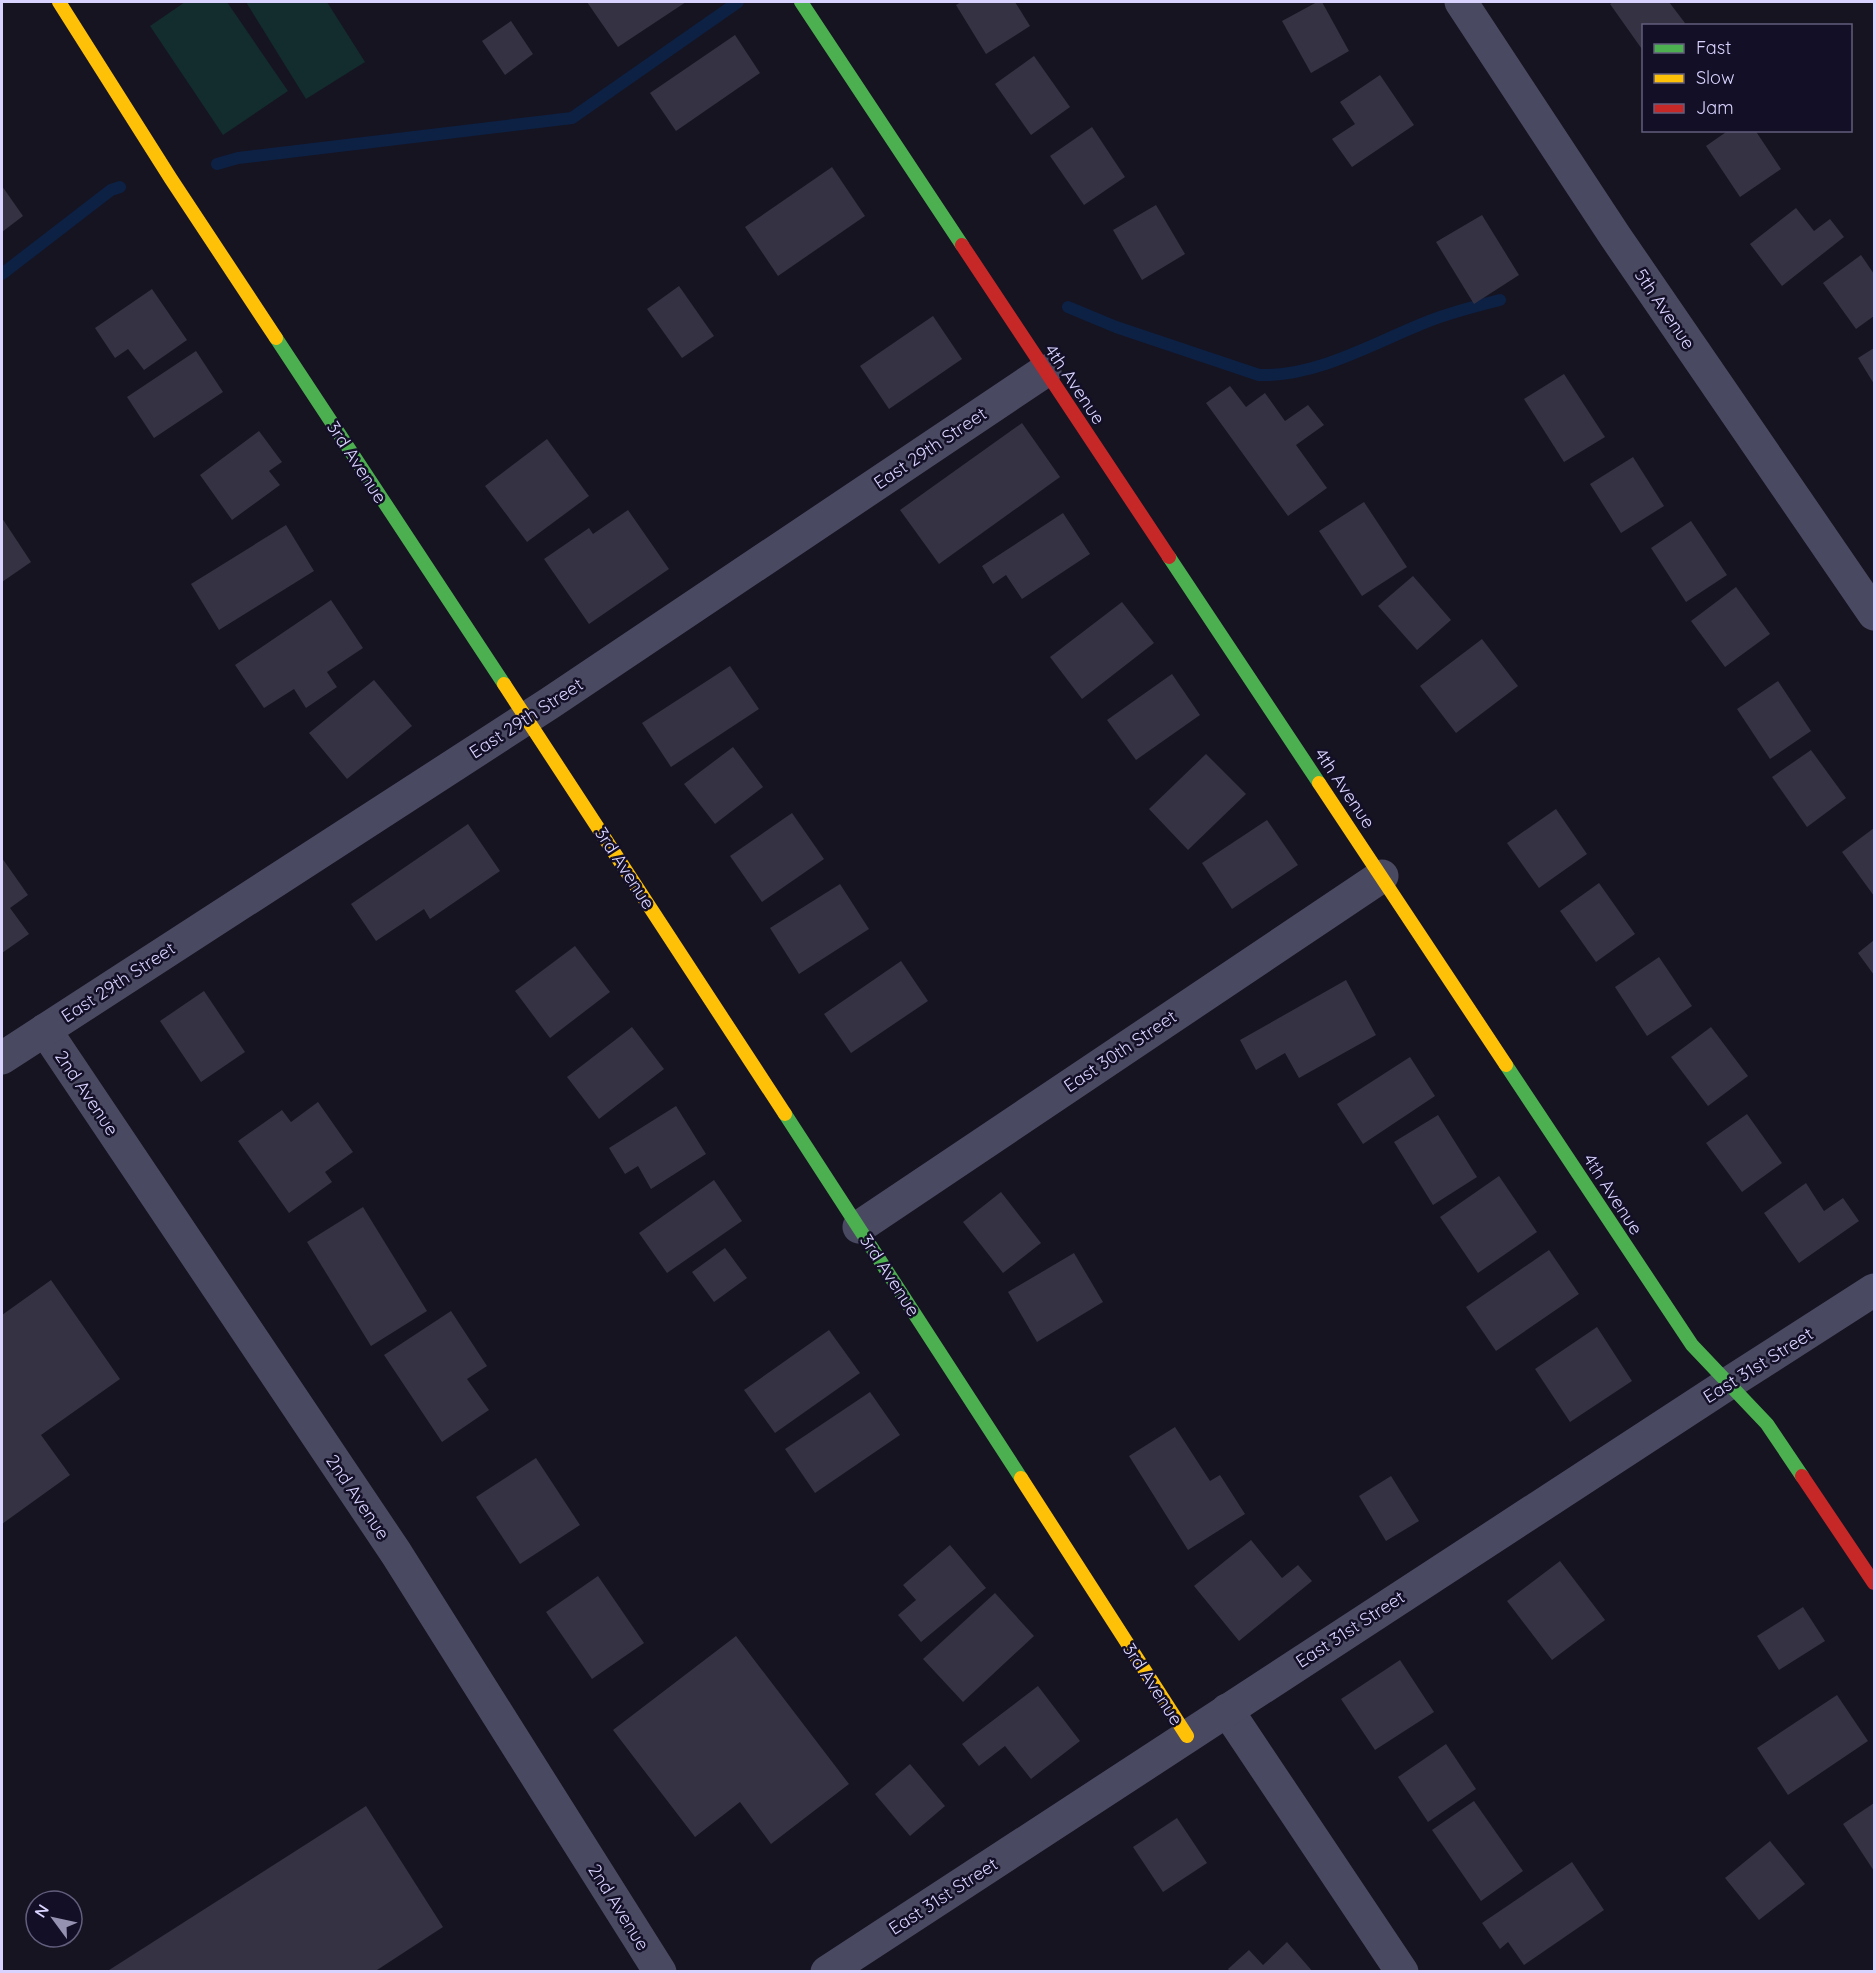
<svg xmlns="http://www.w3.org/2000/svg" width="1876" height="1973" font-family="Quicksand,sans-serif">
	<rect width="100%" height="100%" fill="#161421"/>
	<g fill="#132c2d">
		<polygon points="185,2 227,2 288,91 223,135 150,26"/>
		<polygon points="246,2 327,2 365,62 306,99"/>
	</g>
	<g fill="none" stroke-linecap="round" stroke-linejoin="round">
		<g stroke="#0d2144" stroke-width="12">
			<polyline points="217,164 238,158 572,118 738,2"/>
			<polyline points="2,274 111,190 120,187"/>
			<path d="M1068 307 1116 327 1259 375C1318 377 1375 342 1429 321 1452 312 1476 306 1500 300"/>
		</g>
	</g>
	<g fill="#343243">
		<polygon points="587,2 686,2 618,47"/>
		<polygon points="961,2 1015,2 1030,26 986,54 956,5"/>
		<polygon points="1317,2 1322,2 1349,51 1311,73 1282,21"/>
		<polygon points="1613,2 1669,2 1685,23 1682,26 1644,26 1644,52 1610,4"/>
		<polygon points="511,21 533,54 505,75 482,41"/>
		<polygon points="735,35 760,73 676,131 650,93"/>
		<polygon points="1034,56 1070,107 1031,135 995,84"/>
		<polygon points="1380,75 1414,125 1352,167 1332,139 1355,124 1340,102"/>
		<polygon points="1092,127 1125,177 1084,205 1050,156"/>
		<polygon points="1729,130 1755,130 1781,169 1740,197 1706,146"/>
		<polygon points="832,167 865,216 778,276 745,227"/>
		<polygon points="2,186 23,216 2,232"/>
		<polygon points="1156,205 1185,254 1142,280 1113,230"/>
		<polygon points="1796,208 1814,231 1830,219 1844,237 1782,286 1750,244"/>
		<polygon points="1482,215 1519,275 1474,304 1436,242"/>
		<polygon points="1861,255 1874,274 1874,316 1856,329 1823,283"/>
		<polygon points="679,286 714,336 682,358 647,309"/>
		<polygon points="152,289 187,340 144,370 128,349 115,358 95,328"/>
		<polygon points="933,316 962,359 889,409 860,366"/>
		<polygon points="1874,348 1874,384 1858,358"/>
		<polygon points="196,351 223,392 154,438 127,397"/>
		<polygon points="1564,374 1605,437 1564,462 1524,399"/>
		<polygon points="1230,386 1246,407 1265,393 1285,421 1308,405 1324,425 1296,445 1327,488 1288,516 1206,403"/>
		<polygon points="1022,423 1060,477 939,564 900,510"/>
		<polygon points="259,431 282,462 269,471 280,485 232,520 200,475"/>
		<polygon points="547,439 589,496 527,542 485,486"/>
		<polygon points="1633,457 1664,506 1621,533 1590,484"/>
		<polygon points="1364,502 1407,567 1362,596 1319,531"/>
		<polygon points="628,510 669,569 589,624 544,559 589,528 593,534"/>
		<polygon points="1063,513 1090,554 1022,599 1006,575 993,584 982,566"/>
		<polygon points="2,518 31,562 2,582"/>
		<polygon points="1691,521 1727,575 1686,602 1651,548"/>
		<polygon points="286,525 314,571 219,630 191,584"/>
		<polygon points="1413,576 1451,620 1417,650 1378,606"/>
		<polygon points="1736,587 1770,634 1725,667 1691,621"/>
		<polygon points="331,600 363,648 327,672 337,687 306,708 294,689 264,708 235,665"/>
		<polygon points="1122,602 1154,643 1082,699 1050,657"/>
		<polygon points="1482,639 1518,686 1456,733 1420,686"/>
		<polygon points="730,666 759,709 671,767 642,723"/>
		<polygon points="1172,674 1200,715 1136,760 1107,720"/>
		<polygon points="374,680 412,726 347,779 309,733"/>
		<polygon points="1778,681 1811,731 1770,759 1737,709"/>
		<polygon points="733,747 763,787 715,824 684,784"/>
		<polygon points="1811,750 1846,798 1807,827 1772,777"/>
		<polygon points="1206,754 1246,794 1188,850 1149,809"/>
		<polygon points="1556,809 1587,854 1539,888 1507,843"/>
		<polygon points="792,813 824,859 762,902 730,856"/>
		<polygon points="1267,820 1298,865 1232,909 1202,863"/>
		<polygon points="468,824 500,871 430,919 424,909 376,941 351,904"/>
		<polygon points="1874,828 1874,896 1842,852"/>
		<polygon points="2,858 28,895 10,908 29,934 2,953"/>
		<polygon points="1599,883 1635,934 1596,962 1560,911"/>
		<polygon points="840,884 869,929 799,974 770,928"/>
		<polygon points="1874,940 1874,975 1858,953"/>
		<polygon points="575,946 610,992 550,1038 515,991"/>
		<polygon points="1659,957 1692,1006 1647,1036 1615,987"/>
		<polygon points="901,961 928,1001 851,1053 824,1014"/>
		<polygon points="1346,980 1376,1035 1299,1078 1285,1053 1256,1070 1240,1040"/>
		<polygon points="204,991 245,1052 201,1082 160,1021"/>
		<polygon points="632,1027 664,1069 599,1119 567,1077"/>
		<polygon points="1711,1027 1748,1076 1708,1106 1671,1057"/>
		<polygon points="1410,1057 1435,1096 1363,1144 1337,1104"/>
		<polygon points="318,1102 353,1152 325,1172 332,1182 289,1213 238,1141 282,1110 291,1122"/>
		<polygon points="676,1106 706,1154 651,1189 638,1166 625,1174 609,1148"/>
		<polygon points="1747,1114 1782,1163 1742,1192 1706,1143"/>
		<polygon points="1438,1115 1477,1177 1433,1205 1394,1142"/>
		<polygon points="1499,1176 1537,1232 1478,1273 1440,1217"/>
		<polygon points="714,1180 742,1221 667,1273 639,1233"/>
		<polygon points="1806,1183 1824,1211 1843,1198 1859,1221 1799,1263 1764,1213"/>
		<polygon points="1001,1192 1041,1243 1003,1273 963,1222"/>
		<polygon points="363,1207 427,1311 371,1346 307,1242"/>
		<polygon points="725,1248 747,1278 714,1302 692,1272"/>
		<polygon points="1549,1250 1579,1294 1496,1351 1466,1307"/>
		<polygon points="1074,1253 1103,1302 1037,1342 1008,1292"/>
		<polygon points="51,1280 120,1379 41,1435 70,1475 2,1524 2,1315"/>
		<polygon points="451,1311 487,1366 467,1379 489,1410 442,1442 384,1355"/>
		<polygon points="1597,1327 1632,1381 1570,1422 1535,1369"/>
		<polygon points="829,1330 860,1373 775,1433 744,1390"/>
		<polygon points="870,1392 900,1435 815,1493 785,1449"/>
		<polygon points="1175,1427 1210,1481 1220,1475 1245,1514 1188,1550 1129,1456"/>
		<polygon points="536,1458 580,1525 520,1564 476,1497"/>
		<polygon points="1391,1476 1419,1521 1386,1541 1359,1496"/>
		<polygon points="1251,1540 1282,1578 1298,1565 1312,1581 1239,1641 1194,1586"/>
		<polygon points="950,1545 986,1588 921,1642 898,1615 916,1600 903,1585"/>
		<polygon points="1560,1561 1605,1620 1552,1660 1507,1601"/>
		<polygon points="598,1576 644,1643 592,1679 546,1612"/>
		<polygon points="995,1593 1034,1636 963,1702 923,1659"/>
		<polygon points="1803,1607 1825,1641 1779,1670 1757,1636"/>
		<polygon points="736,1636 849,1784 771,1844 740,1802 695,1837 613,1730"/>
		<polygon points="1400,1660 1434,1712 1375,1750 1341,1699"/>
		<polygon points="1038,1686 1080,1741 1031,1779 1005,1746 979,1766 962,1744"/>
		<polygon points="1837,1695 1868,1741 1788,1795 1757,1748"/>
		<polygon points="1446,1744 1476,1789 1428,1822 1398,1777"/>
		<polygon points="910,1764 945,1806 910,1836 875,1794"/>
		<polygon points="1474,1801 1523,1871 1481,1901 1432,1830"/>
		<polygon points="1874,1803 1874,1871 1843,1824"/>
		<polygon points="366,1806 443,1927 374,1972 106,1972"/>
		<polygon points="1177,1818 1207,1863 1163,1892 1133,1847"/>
		<polygon points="1770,1841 1805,1884 1759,1920 1725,1878"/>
		<polygon points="1572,1862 1604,1910 1524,1965 1508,1942 1500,1949 1482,1923"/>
		<polygon points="1287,1942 1313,1972 1230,1972 1228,1969 1249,1950 1263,1965"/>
	</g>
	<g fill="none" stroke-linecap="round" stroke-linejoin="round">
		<g stroke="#4a4962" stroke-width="33">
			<polyline points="1461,2 1615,236 1874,614"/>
			<polyline points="45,1030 396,1553 660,1972"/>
			<polyline points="2,1058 550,703 1045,371"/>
			<polyline points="859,1227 1382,876"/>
			<polyline points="1227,1710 1402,1972"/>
			<polyline points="827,1972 1729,1383 1874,1290"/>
		</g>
		<g stroke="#4caf50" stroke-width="14">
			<polyline points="801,2 962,245"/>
			<polyline points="276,338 504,684"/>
			<polyline points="1169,557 1319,783"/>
			<polyline points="1506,1065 1692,1345 1767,1424 1802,1476"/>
			<polyline points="785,1114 1021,1478"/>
		</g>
		<g stroke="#ffc107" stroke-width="14">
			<polyline points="59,2 171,179 276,338"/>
			<polyline points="504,684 785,1114"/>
			<polyline points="1319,783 1506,1065"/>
			<polyline points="1021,1478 1187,1736"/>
		</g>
		<g stroke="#c62828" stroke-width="14">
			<polyline points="962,245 1169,557"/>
			<polyline points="1802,1476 1874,1583"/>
		</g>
	</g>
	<g text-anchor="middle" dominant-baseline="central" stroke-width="5" stroke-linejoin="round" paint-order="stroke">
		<g font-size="18" fill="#d9d4ff" stroke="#130f26">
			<text transform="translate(1665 309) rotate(56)">5th Avenue</text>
			<text transform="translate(1075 384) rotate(56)">4th Avenue</text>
			<text transform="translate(930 448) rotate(-34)">East 29th Street</text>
			<text transform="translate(357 462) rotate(57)">3rd Avenue</text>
			<text transform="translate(526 718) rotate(-33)">East 29th Street</text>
			<text transform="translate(1345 788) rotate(56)">4th Avenue</text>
			<text transform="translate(625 868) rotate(57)">3rd Avenue</text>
			<text transform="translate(118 982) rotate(-33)">East 29th Street</text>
			<text transform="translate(1120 1051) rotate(-34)">East 30th Street</text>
			<text transform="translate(87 1093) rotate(56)">2nd Avenue</text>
			<text transform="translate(1613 1194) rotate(57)">4th Avenue</text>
			<text transform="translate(890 1275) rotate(57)">3rd Avenue</text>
			<text transform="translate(1758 1365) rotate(-32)">East 31st Street</text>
			<text transform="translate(358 1497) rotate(56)">2nd Avenue</text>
			<text transform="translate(1350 1629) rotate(-33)">East 31st Street</text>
			<text transform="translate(1153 1684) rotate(57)">3rd Avenue</text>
			<text transform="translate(943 1896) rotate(-33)">East 31st Street</text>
			<text transform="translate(619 1907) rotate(58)">2nd Avenue</text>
		</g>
	</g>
	<rect width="1876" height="1973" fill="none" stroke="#d9d4ff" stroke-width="6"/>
	<rect x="1642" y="24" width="210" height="108" fill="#130f26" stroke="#625e7d" stroke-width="1.5"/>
	<rect x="1654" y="44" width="30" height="9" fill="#4caf50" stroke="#625e7d" stroke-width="1.5"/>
	<text x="1696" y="54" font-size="18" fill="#d9d4ff">Fast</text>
	<rect x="1654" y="74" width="30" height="9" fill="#ffc107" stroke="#625e7d" stroke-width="1.5"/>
	<text x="1696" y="84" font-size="18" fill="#d9d4ff">Slow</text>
	<rect x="1654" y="104" width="30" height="9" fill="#c62828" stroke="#625e7d" stroke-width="1.5"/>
	<text x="1696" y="114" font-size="18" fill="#d9d4ff">Jam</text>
	<g transform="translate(54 1919) rotate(303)"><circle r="28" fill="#130f26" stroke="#625e7d" stroke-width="1.5"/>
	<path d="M0-4.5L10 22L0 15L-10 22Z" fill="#9591b1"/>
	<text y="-9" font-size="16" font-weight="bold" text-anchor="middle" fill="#d9d4ff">N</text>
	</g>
</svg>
